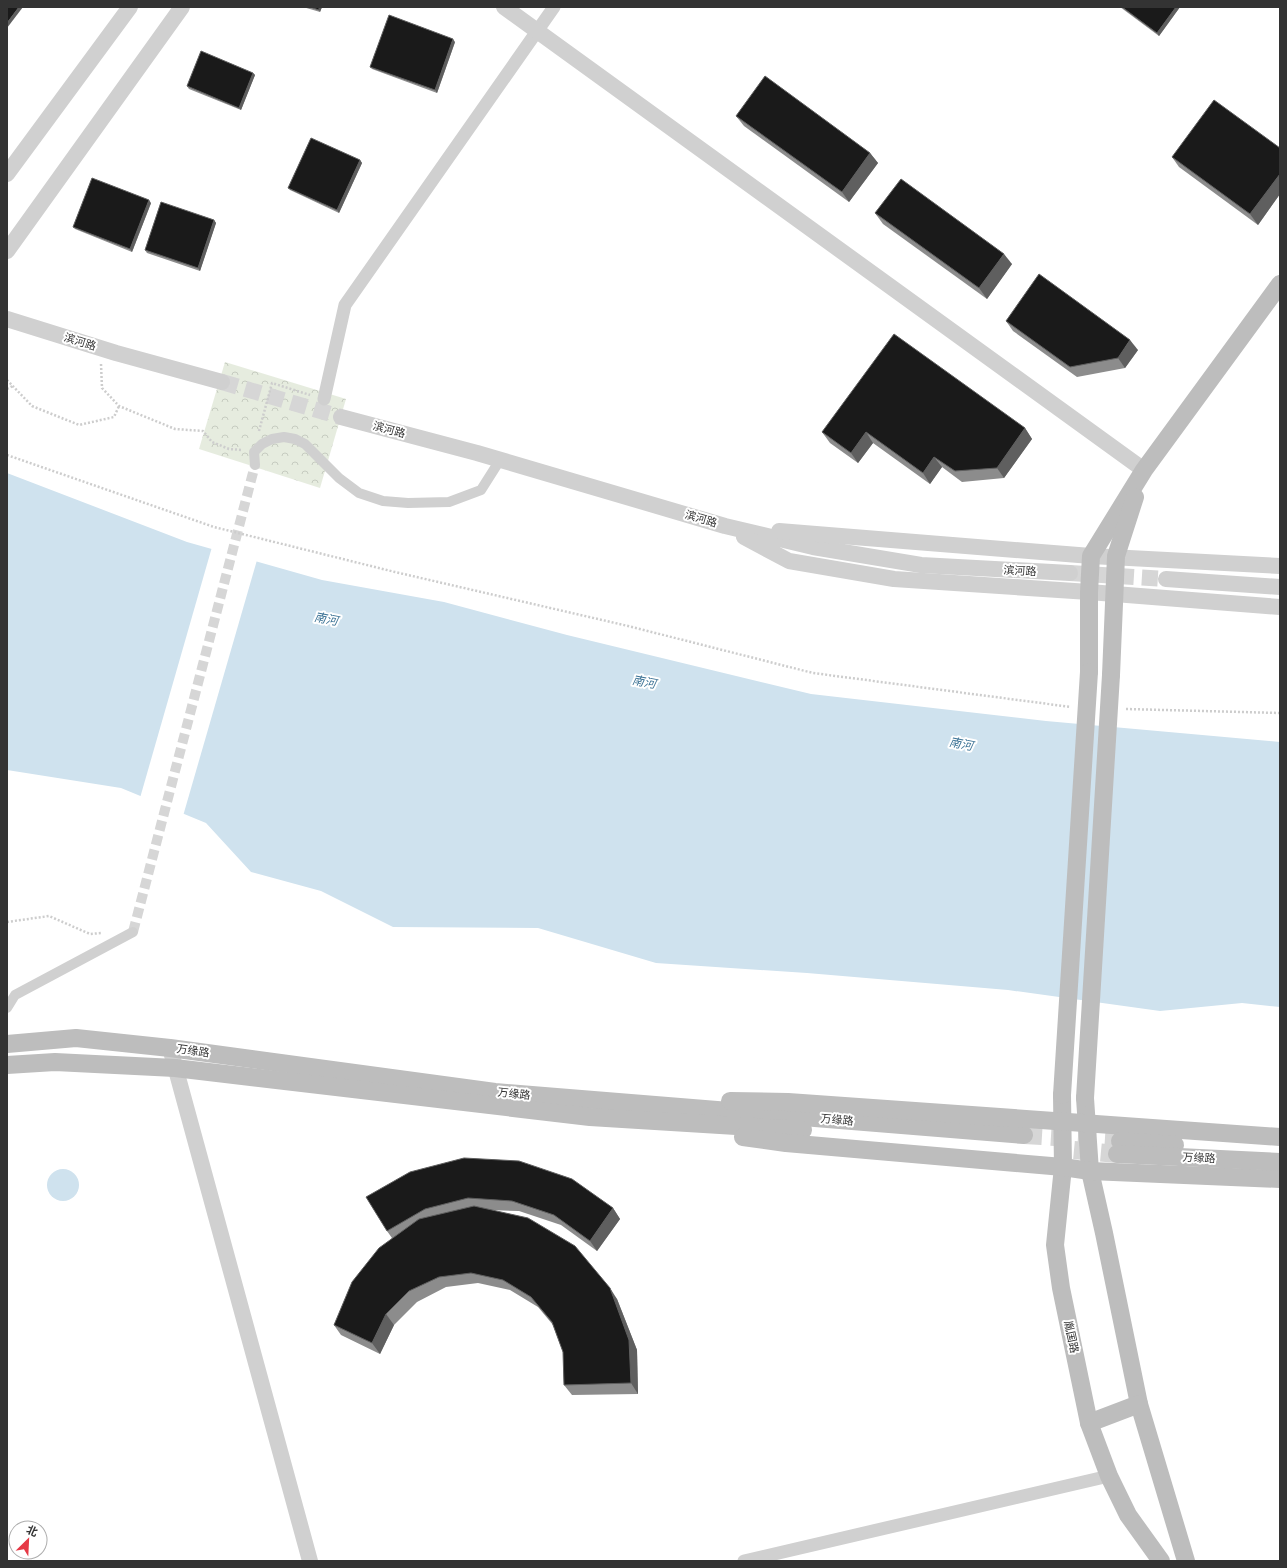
<svg xmlns="http://www.w3.org/2000/svg" width="1287" height="1568" font-family="Roboto,'Noto Sans SC',sans-serif">
	<defs>
		<pattern id="forest-crowns" width="20" height="18" patternUnits="userSpaceOnUse"><rect width="20" height="18" fill="#e6ecdf"/><path d="M2 6a3 3 0 1 1 6 0M12 15a3 3 0 1 1 6 0" fill="none" stroke="#c6cbc0"/></pattern>
	</defs>
	<rect width="100%" height="100%" fill="#fff"/>
	<polygon fill="url(#forest-crowns)" points="225,362 346,399 320,488 199,449"/>
	<g fill="#cfe2ee">
		<polygon points="7,473 187,542 322,580 444,602 567,635 811,694 1046,721 1280,742 1280,1007 1242,1003 1160,1011 1008,990 807,973 656,963 538,928 393,927 321,891 251,872 206,823 121,788 7,770"/>
		<circle cx="63" cy="1185" r="16"/>
	</g>
	<polygon fill="#fff" points="212,547 257,560 183,816 140,798"/>
	<g fill="none" stroke-linecap="round" stroke-linejoin="round">
		<polyline stroke="#d6d6d6" stroke-width="10" stroke-dasharray="10 5" stroke-linecap="butt" points="133,932 255,465"/>
		<g stroke="#d6d6d6" stroke-width="16" stroke-dasharray="16 8" stroke-linecap="butt">
			<polyline points="222,382 341,417"/>
			<polyline points="1070,573 1166,579"/>
		</g>
		<g stroke="#d6d6d6" stroke-width="18" stroke-dasharray="18 9" stroke-linecap="butt">
			<polyline points="1024,1135 1120,1141"/>
			<polyline points="1074,1150 1117,1154"/>
		</g>
		<g stroke="#cdcdcd" stroke-width="2.5" stroke-dasharray="2 2" stroke-linecap="butt">
			<polyline points="101,364 102,388 119,406 175,429 203,431 212,442 229,449 242,450"/>
			<polyline points="7,380 32,406 79,425 114,417 119,406"/>
			<polyline points="7,389 13,386"/>
			<polyline points="259,431 272,383 310,395"/>
			<polyline points="7,455 214,527 395,572 628,626 813,673 1071,707"/>
			<polyline points="1126,709 1280,713"/>
			<polyline points="7,922 49,916 90,934 102,933"/>
		</g>
		<g stroke="#d0d0d0" stroke-width="10">
			<polyline points="255,465 254,452 262,444 272,439 284,437 295,439 305,444 339,478 359,493 383,501 408,503 449,502 481,490 500,460"/>
			<polyline points="7,1008 15,995 133,932"/>
		</g>
		<g stroke="#d0d0d0" stroke-width="13">
			<polyline points="324,399 345,305 554,7"/>
			<polyline points="744,1561 1109,1476"/>
		</g>
		<g stroke="#d0d0d0" stroke-width="16">
			<polyline points="504,7 1144,470"/>
			<polyline points="7,174 130,7"/>
			<polyline points="7,251 182,7"/>
			<polyline points="7,319 116,353 222,382"/>
			<polyline points="341,417 477,453 725,526 813,547 921,565 1070,573"/>
			<polyline points="779,531 1091,556 1280,566"/>
			<polyline points="744,537 789,561 894,579 1089,592 1280,607"/>
			<polyline points="1166,579 1280,587"/>
			<polyline points="170,1048 310,1561"/>
		</g>
		<g stroke="#bdbdbd" stroke-width="18">
			<polyline points="1089,672 1089,592 1091,556 1144,470 1280,284"/>
			<polyline points="1111,675 1116,556 1135,497"/>
			<polyline points="7,1044 76,1038 170,1048 495,1092 1024,1135"/>
			<polyline points="7,1065 55,1062 175,1068 590,1117 803,1130"/>
			<polyline points="1062,1095 1063,1167 1055,1245 1061,1288 1089,1423 1109,1476 1128,1515 1161,1561"/>
			<polyline points="1085,1098 1090,1171 1104,1233 1139,1404 1186,1561"/>
			<polyline points="730,1101 788,1102 1280,1137"/>
			<polyline points="743,1137 786,1143 1063,1167 1090,1171 1280,1179"/>
			<polyline points="1120,1141 1175,1145"/>
			<polyline points="1117,1154 1280,1162"/>
			<polyline points="1089,1423 1139,1404"/>
		</g>
		<g stroke="#bdbdbd" stroke-width="18">
			<polyline points="1062,1095 1089,672"/>
			<polyline points="1085,1098 1111,675"/>
		</g>
	</g>
	<g fill="#8c8c8c">
		<polygon points="303,7 322,7 320,12"/>
		<polygon points="1120,7 1180,7 1159,36"/>
		<polygon points="455,42 437,93 372,69 370,67"/>
		<polygon points="253,73 255,75 241,110 189,89 187,86"/>
		<polygon points="736,116 870,153 878,163 849,202 744,126"/>
		<polygon points="1280,148 1280,194 1258,225 1179,167 1172,157"/>
		<polygon points="360,160 362,163 339,213 290,190 288,188"/>
		<polygon points="151,203 132,252 75,229 73,227"/>
		<polygon points="875,213 1012,264 987,299 883,224"/>
		<polygon points="214,220 216,223 200,271 147,253 145,250"/>
		<polygon points="1006,321 1138,350 1125,368 1077,377 1013,331"/>
		<polygon points="1025,428 1032,439 1004,478 962,482 942,467 930,484 873,443 858,463 830,443 822,432"/>
		<polygon points="410,1172 613,1208 620,1219 597,1251 561,1225 519,1211 489,1210 617,1299 637,1350 638,1394 572,1395 564,1385 563,1352 553,1325 538,1307 510,1290 478,1283 446,1287 417,1302 394,1325 380,1354 341,1335 334,1325 392,1238 387,1231"/>
	</g>
	<g fill="#5f5f5f">
		<polygon points="19,7 23,7 7,28 7,23"/>
		<polygon points="319,7 322,7 320,12 319,10"/>
		<polygon points="1176,7 1180,7 1159,36 1157,33"/>
		<polygon points="453,39 455,42 437,93 435,90"/>
		<polygon points="253,73 255,75 241,110 239,108"/>
		<polygon points="870,153 878,163 849,202 842,192"/>
		<polygon points="360,160 362,163 339,213 337,210"/>
		<polygon points="1280,174 1280,194 1258,225 1250,214"/>
		<polygon points="149,200 151,203 132,252 130,249"/>
		<polygon points="214,220 216,223 200,271 198,268"/>
		<polygon points="1004,254 1012,264 987,299 979,288"/>
		<polygon points="1130,340 1138,350 1125,368 1118,358"/>
		<polygon points="1025,428 1032,439 1004,478 997,468"/>
		<polygon points="866,432 873,443 858,463 851,453"/>
		<polygon points="934,457 942,467 930,484 923,473"/>
		<polygon points="613,1208 620,1219 597,1251 590,1241"/>
		<polygon points="610,1288 617,1299 637,1350 638,1394 631,1383"/>
		<polygon points="386,1314 394,1325 380,1354 372,1343"/>
	</g>
	<g fill="#1a1a1a" stroke="#5f5f5f">
		<polygon points="7,7 19,7 7,23"/>
		<polygon points="310,7 319,7 319,10"/>
		<polygon points="1122,7 1176,7 1157,33"/>
		<polygon points="389,15 453,39 435,90 370,67"/>
		<polygon points="201,51 253,73 239,108 187,86"/>
		<polygon points="765,76 870,153 842,192 736,116"/>
		<polygon points="1214,100 1280,148 1280,174 1250,214 1172,157"/>
		<polygon points="311,138 360,160 337,210 288,188"/>
		<polygon points="92,178 149,200 130,249 73,227"/>
		<polygon points="901,179 1004,254 979,288 875,213"/>
		<polygon points="161,202 214,220 198,268 145,250"/>
		<polygon points="1039,274 1130,340 1118,358 1070,367 1006,321"/>
		<polygon points="894,334 1025,428 997,468 955,471 934,457 923,473 866,432 851,453 822,432"/>
		<polygon points="464,1158 519,1161 572,1179 613,1208 590,1241 554,1215 512,1201 468,1198 425,1209 387,1231 366,1197 410,1172"/>
		<polygon points="474,1206 528,1218 575,1246 610,1288 629,1340 631,1383 564,1385 563,1352 552,1322 531,1297 503,1280 471,1273 439,1277 409,1291 386,1314 372,1343 334,1325 352,1282 379,1248 419,1219"/>
	</g>
	<g text-anchor="middle" dominant-baseline="central" stroke-width="4" stroke-linejoin="round" paint-order="stroke">
		<g font-size="11" fill="#333" stroke="#fff">
			<text transform="translate(80 342) rotate(17)">滨河路</text>
			<text transform="translate(389 430) rotate(15)">滨河路</text>
			<text transform="translate(701 519) rotate(16)">滨河路</text>
			<text transform="translate(1020 571) rotate(3)">滨河路</text>
			<text transform="translate(193 1051) rotate(8)">万缘路</text>
			<text transform="translate(514 1094) rotate(6)">万缘路</text>
			<text transform="translate(837 1120) rotate(5)">万缘路</text>
			<text transform="translate(1199 1158) rotate(3)">万缘路</text>
			<text transform="translate(1071 1337) rotate(78)">胤国路</text>
		</g>
		<g font-size="12" font-style="italic" fill="#3f7597" stroke="#fff">
			<text transform="translate(326 619) rotate(11)">南河</text>
			<text transform="translate(644 682) rotate(11)">南河</text>
			<text transform="translate(961 744) rotate(11)">南河</text>
		</g>
	</g>
	<rect width="1287" height="1568" fill="none" stroke="#333333" stroke-width="16"/>
	<g transform="translate(28 1540) rotate(24)"><circle r="19" fill="#ffffff" stroke="#adadad"/>
	<path d="M0-3L7 15L0 10L-7 15Z" fill="#e63946"/>
	<text y="-6" font-size="11" font-weight="bold" text-anchor="middle" fill="#333333">北</text>
	</g>
</svg>
